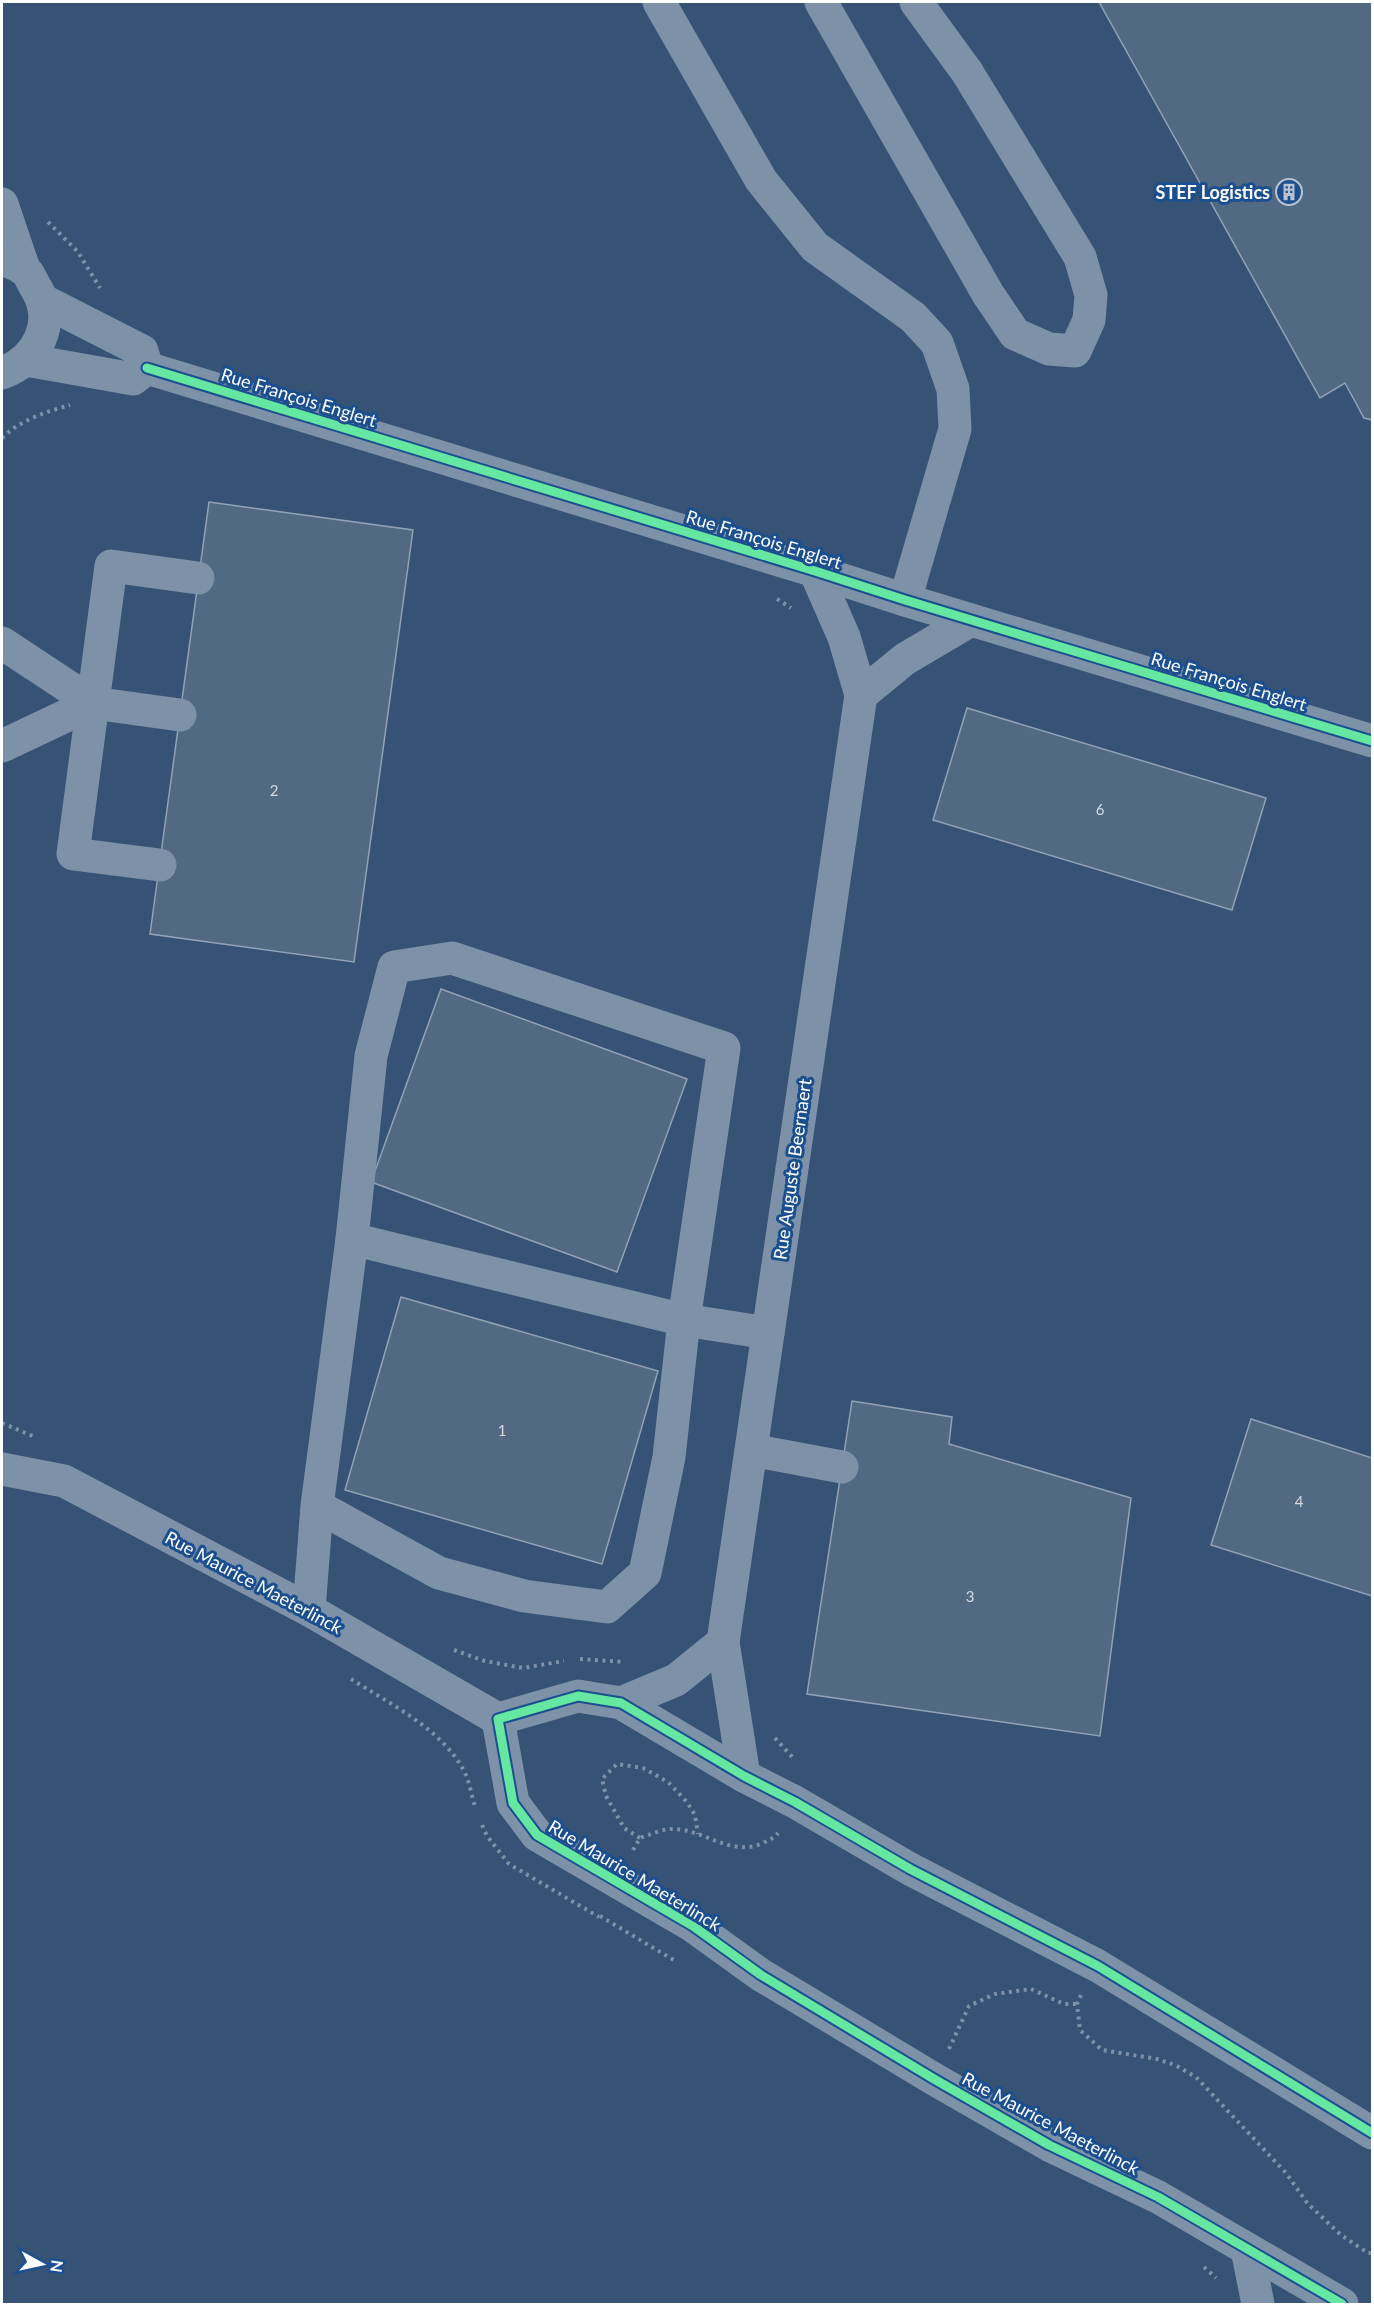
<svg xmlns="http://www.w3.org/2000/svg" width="1374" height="2306" font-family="Lato,sans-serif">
	<rect width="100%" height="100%" fill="#365274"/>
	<g fill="#526984" stroke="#92a2b6" stroke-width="1.5">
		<polygon points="1099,2 1372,2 1372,420 1364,418 1345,383 1320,398"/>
		<polygon points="209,502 413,530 354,962 150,934"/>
		<polygon points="967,708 1266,798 1232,910 933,820"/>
		<polygon points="441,989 687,1079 617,1272 371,1182"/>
		<polygon points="401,1297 658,1371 602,1564 345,1490"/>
		<polygon points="852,1401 952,1417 949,1444 1131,1498 1100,1736 807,1694"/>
		<polygon points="1251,1419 1372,1458 1372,1596 1211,1545"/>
	</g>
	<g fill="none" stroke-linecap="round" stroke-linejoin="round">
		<g stroke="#7d92a8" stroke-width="4" stroke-dasharray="3 4.5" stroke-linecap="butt">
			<polyline points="48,222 78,252 100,288"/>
			<path d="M2 438C20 420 46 412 70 405"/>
			<polyline points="777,599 791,608"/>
			<polyline points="2,1423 35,1437"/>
			<polyline points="454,1650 485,1661 523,1668 564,1661"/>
			<polyline points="580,1659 623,1662"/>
			<path d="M351 1679C390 1704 442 1729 464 1771 470 1782 471 1795 475 1806"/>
			<polyline points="775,1738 794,1759"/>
			<polyline points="482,1825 487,1836 509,1864 599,1917"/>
			<polyline points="640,1838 624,1828 606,1796 602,1779 617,1764 643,1768 668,1782 687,1802 695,1815 698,1834"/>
			<path d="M633 1850 640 1838C649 1835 662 1829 671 1829 703 1828 731 1858 763 1843 769 1840 774 1838 778 1833"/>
			<polyline points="600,1916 677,1962"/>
			<polyline points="1081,1995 1077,2004 1080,2030 1102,2050 1157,2059 1175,2065 1196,2077 1286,2173 1308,2204 1341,2235 1368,2253 1372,2253"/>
			<polyline points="949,2049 969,2006 995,1994 1031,1989 1064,2004 1077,2004"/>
			<polyline points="1204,2267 1216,2278"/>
		</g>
		<g stroke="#7d92a8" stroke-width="33">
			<polyline points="659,2 761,180 815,247 913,317 937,343 953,389 955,429 905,600"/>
			<polyline points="821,2 988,294 1015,334 1049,349 1075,351 1089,320 1091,295 1080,257 967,72 916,2"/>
			<polyline points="2,204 24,269"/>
			<path d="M2 259C8 262 17 264 23 269 29 272 32 282 36 288 57 322 38 360 2 373"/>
			<polyline points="26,360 133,379 147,368 142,351 44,301"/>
			<polyline points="147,368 815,571 905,600 1372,741"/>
			<polyline points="815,571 844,637 861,695 905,659 971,620"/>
			<polyline points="2,643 93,703 2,746"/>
			<polyline points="93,703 180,715"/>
			<polyline points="160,865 73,854 111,566 198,578"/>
			<polyline points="352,1239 684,1320 768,1333"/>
			<polyline points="751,1450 842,1467"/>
			<polyline points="2,1469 64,1481 309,1610 498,1719"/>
			<polyline points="309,1610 317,1506 352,1239 371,1056 394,967 452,958 724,1048 684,1320 669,1457 645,1573 607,1607 524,1596 439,1573 317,1506"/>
			<polyline points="723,1642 861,695"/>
			<polyline points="621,1703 676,1680 723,1642 744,1776"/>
			<polyline points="1247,2249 1258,2304"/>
			<polyline points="1342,2304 1158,2197 1049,2145 934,2079 761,1975 693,1926 537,1835 513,1803 498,1719 578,1696 621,1703 744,1776 795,1802 910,1869 1098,1966 1372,2133"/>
		</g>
		<defs>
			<g id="cycleway">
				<polyline points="147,368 815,571 905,600 1372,741"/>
				<polyline points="1342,2304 1158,2197 1049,2145 934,2079 761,1975 693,1926 537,1835 513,1803 498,1719 578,1696 621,1703 744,1776 795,1802 910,1869 1098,1966 1372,2133"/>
			</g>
		</defs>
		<use href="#cycleway" stroke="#1b4f8f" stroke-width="13"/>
		<use href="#cycleway" stroke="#66e7a1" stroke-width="9"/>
	</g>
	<defs>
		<symbol id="building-ring" viewBox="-11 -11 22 22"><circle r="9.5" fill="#1b4f8f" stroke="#b9c2ce" stroke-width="1.5"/><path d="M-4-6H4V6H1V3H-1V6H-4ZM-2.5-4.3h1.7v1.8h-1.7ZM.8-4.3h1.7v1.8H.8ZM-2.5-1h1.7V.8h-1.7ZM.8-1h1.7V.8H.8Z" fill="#b9c2ce"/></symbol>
	</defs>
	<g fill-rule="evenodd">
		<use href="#building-ring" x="1274" y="177" width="30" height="30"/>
	</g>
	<g text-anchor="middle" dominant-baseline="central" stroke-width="6" stroke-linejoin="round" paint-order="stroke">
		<g font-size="15" fill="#d4dae0">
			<text x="274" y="790">2</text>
			<text x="1100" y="809">6</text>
			<text x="502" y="1430">1</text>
			<text x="1299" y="1501">4</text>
			<text x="970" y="1596">3</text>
		</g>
		<g font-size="18" font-weight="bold" fill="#fff" stroke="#1b4f8f" text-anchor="end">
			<text x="1270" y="192">STEF Logistics</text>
		</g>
		<g font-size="18" fill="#fff" stroke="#1b4f8f">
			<text transform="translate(299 397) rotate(17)">Rue François Englert</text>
			<text transform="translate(764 539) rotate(17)">Rue François Englert</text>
			<text transform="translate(1229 681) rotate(17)">Rue François Englert</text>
			<text transform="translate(792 1169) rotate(-82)">Rue Auguste Beernaert</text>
			<text transform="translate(254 1582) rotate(28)">Rue Maurice Maeterlinck</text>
			<text transform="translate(635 1875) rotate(31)">Rue Maurice Maeterlinck</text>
			<text transform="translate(1051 2123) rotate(28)">Rue Maurice Maeterlinck</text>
		</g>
	</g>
	<rect width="1374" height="2306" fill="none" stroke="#ffffff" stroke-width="6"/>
	<g transform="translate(42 2264) rotate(98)" stroke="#1b4f8f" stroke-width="4.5" paint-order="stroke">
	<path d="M0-4.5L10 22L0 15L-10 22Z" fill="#ffffff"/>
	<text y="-9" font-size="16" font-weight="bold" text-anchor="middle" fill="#ffffff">N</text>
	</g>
</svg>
